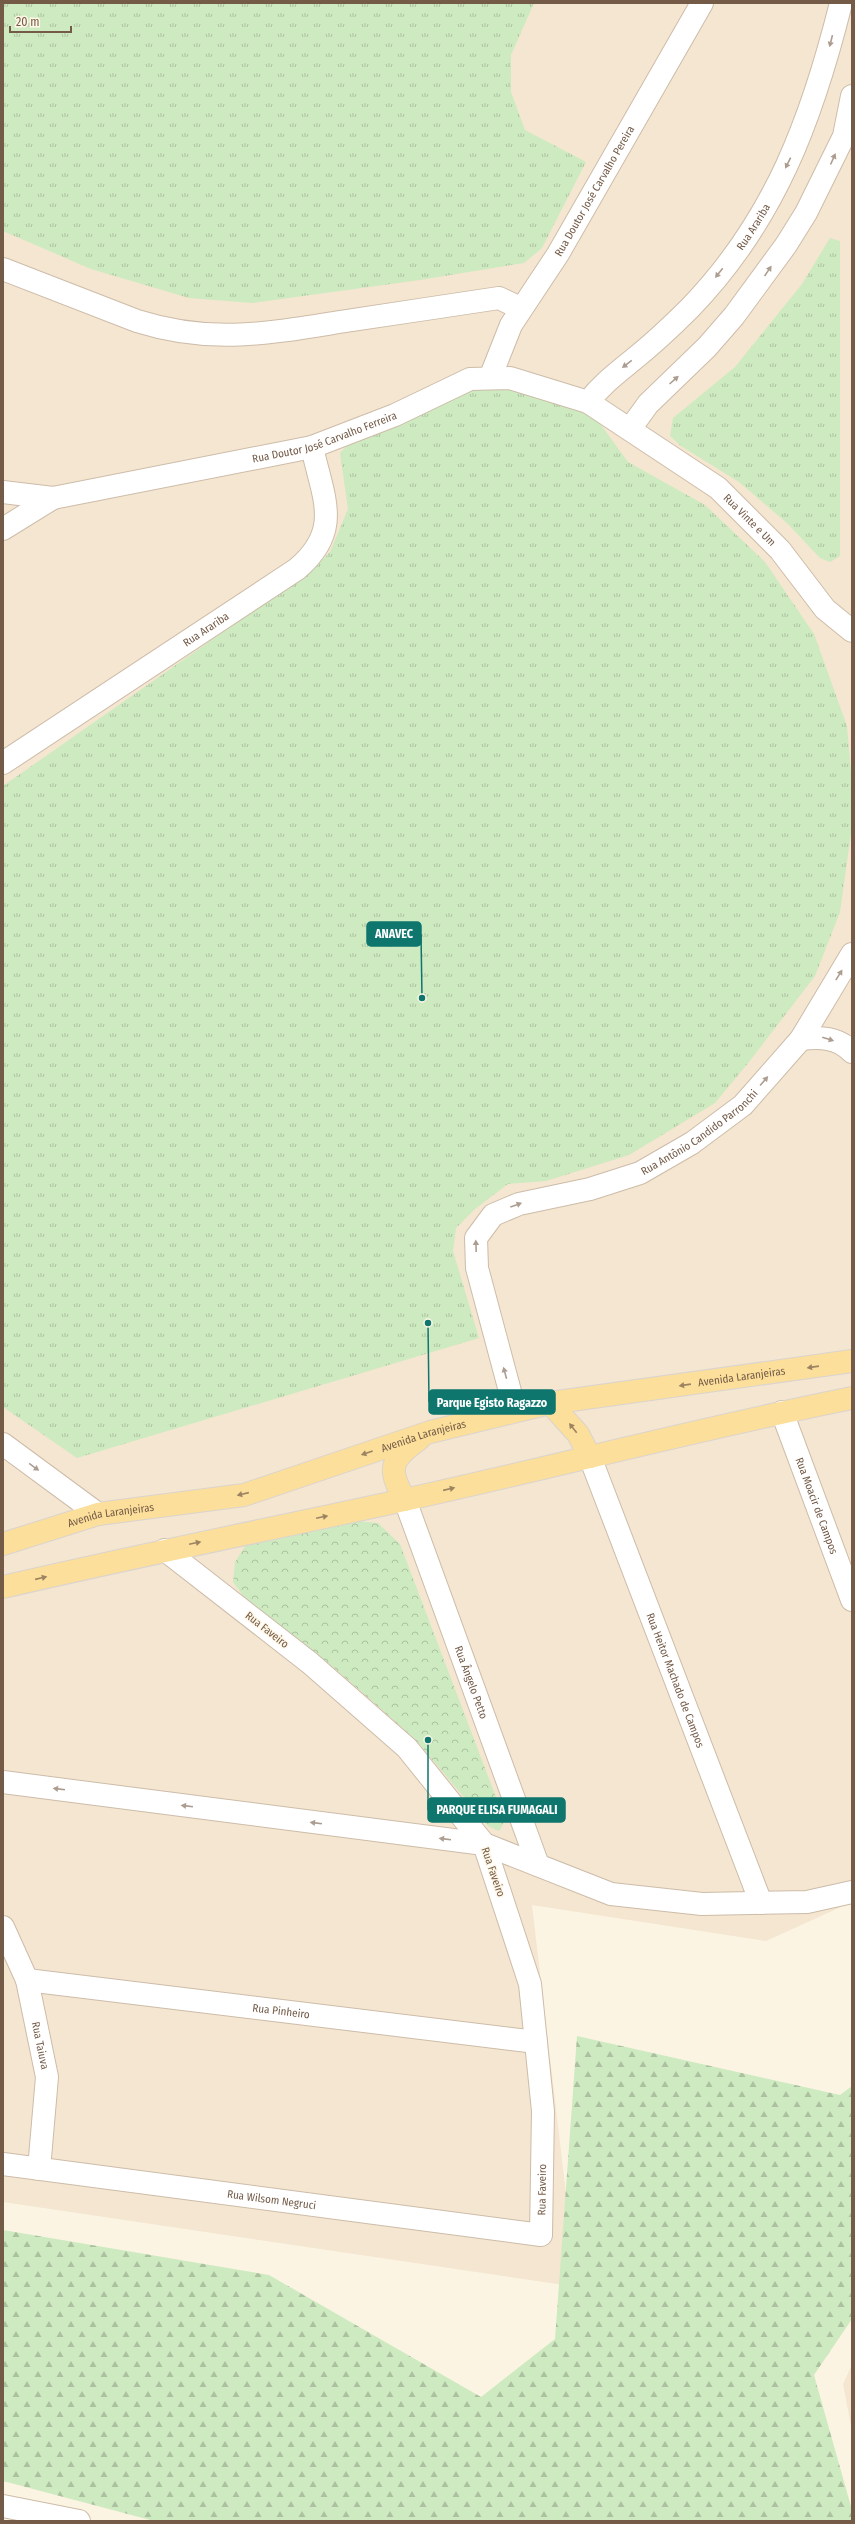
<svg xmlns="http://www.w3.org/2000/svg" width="855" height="2524" font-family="'Fira Sans Condensed',sans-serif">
	<defs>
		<pattern id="grass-tufts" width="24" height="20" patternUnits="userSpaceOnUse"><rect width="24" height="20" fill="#ceeac1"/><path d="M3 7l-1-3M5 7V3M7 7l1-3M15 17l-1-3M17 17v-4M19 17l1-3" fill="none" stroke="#acc19f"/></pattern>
		<pattern id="forest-firs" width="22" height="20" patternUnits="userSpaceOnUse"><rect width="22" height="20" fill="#ceeac1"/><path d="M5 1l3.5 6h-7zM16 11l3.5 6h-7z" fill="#acc19f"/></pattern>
		<pattern id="park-crowns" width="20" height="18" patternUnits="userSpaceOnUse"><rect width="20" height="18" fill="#ceeac1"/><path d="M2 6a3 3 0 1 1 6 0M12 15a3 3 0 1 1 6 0" fill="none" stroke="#acc19f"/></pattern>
	</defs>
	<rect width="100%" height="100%" fill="#fcf4e2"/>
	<g fill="#f4e6d0">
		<polygon points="3,3 852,3 852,1902 766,1941 532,1905 577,2287 3,2202"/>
		<polygon points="852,2365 852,2431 843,2384"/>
	</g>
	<g fill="url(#grass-tufts)">
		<polygon points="3,3 534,3 511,55 511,92 525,130 586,162 542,248 524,263 420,280 253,303 189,298 91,269 3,231"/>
		<polygon points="830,238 840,241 840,556 830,562 820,558 788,524 739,482 681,446 670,436 673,418 735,367 802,284"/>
		<polygon points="497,384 593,414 628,462 705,505 765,562 814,634 847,726 852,785 852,826 840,912 815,976 749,1062 715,1103 629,1155 546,1181 508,1184 475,1209 456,1228 453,1251 479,1338 77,1458 3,1407 3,786 313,569 330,552 348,509 340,453 354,438 460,391"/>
	</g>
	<polygon fill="url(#forest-firs)" points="577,2036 840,2095 852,2086 852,2319 814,2375 852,2510 852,2521 154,2521 3,2481 3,2230 269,2275 481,2397 555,2339"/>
	<polygon fill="url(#park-crowns)" points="355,1521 378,1523 400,1544 505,1821 499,1831 488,1826 415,1739 339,1672 244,1597 233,1582 235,1562 247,1543"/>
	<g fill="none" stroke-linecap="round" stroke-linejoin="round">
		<defs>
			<g id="minor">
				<path d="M3 269 137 321C213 345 270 333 346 321 397 313 448 306 499 298L520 308"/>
				<path id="s1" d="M490 378 511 325 558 254 702 3"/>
				<path id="s2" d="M588 402C602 384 617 373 634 359 654 343 672 326 690 308 775 220 812 119 841 3"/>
				<polyline points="630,429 648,404 707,347 734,316 786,245 806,213 844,136 852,96"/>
				<path id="s3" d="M3 492 53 498 312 447 395 415 470 379 510 378 588 402 718 488 780 550 825 609 852 631"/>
				<polyline points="3,529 53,498"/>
				<path id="s4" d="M3 763 297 569C343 530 323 498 312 447"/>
				<path d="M801 1039C820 1037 838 1037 852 1052"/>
				<path id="s5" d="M515 1410 477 1268 476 1238 493 1215 519 1204 590 1189 640 1173 692 1143 743 1105 801 1039 852 954"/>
				<path id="s6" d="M782 1412 852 1600"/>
				<polyline points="3,1444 98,1514"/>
				<path id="s7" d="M590 1457 761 1903"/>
				<path id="s8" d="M405 1500 538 1865"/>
				<polyline points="3,1782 484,1844 611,1894 702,1904 807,1902 852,1892"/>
				<path id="s9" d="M3 1927 27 1980 47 2077 39 2169"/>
				<path id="s10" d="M27 1980 536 2042"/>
				<path id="s11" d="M3 2164 541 2235 543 2111 530 1984 484 1844 407 1748 310 1663 165 1550"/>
				<polyline points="3,2506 79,2521"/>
			</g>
			<g id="major">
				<polyline points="550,1403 578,1434 590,1457"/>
				<path d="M405 1500C387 1468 390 1460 419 1439"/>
				<path id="s12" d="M3 1544 98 1514 244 1495 430 1432 550 1403 852 1361"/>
				<path d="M3 1587C136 1556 271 1529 404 1500 554 1467 702 1428 852 1398"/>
			</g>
		</defs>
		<use href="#minor" stroke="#cdbca9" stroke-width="24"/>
		<use href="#major" stroke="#dbd4cf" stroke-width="24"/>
		<use href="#minor" stroke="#fff" stroke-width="22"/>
		<use href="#major" stroke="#fbdf9a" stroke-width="22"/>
	</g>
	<defs><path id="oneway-solid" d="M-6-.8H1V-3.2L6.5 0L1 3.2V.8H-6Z"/></defs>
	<g fill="#ac9d91">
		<use href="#oneway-solid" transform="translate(831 41) rotate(104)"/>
		<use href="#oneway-solid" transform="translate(833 159) rotate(-66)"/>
		<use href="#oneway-solid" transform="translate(788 163) rotate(116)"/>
		<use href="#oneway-solid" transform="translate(768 271) rotate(-56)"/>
		<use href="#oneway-solid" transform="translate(719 273) rotate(128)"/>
		<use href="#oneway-solid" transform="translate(627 364) rotate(143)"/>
		<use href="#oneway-solid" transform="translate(674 380) rotate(-42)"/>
		<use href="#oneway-solid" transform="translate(839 975) rotate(-58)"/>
		<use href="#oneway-solid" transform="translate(828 1039) rotate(17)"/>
		<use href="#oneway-solid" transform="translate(764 1081) rotate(-49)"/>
		<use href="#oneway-solid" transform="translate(516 1205) rotate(-20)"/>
		<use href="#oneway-solid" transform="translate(476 1246) rotate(-92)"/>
		<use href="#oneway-solid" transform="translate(505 1373) rotate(-105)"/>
		<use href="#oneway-solid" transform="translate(34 1467) rotate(36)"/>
		<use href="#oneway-solid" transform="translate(59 1789) rotate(-173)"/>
		<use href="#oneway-solid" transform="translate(187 1806) rotate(-173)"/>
		<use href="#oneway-solid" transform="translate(316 1823) rotate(-173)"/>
		<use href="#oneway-solid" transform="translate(445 1839) rotate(-173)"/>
	</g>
	<g fill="#9c8361">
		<use href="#oneway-solid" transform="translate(813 1367) rotate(172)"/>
		<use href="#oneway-solid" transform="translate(685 1385) rotate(172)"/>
		<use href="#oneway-solid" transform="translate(573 1428) rotate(-128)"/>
		<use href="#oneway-solid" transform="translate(367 1453) rotate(161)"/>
		<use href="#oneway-solid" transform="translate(449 1489) rotate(-13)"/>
		<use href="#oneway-solid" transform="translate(243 1494) rotate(167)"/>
		<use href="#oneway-solid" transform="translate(322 1517) rotate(-12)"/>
		<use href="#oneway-solid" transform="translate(195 1543) rotate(-12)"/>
		<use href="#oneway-solid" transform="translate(41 1578) rotate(-13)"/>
	</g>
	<g text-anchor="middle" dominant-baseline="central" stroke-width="3" stroke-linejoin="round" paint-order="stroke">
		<g font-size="11" fill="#745b48" stroke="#fff8e8">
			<text stroke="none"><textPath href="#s1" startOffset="215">Rua Doutor José Carvalho Pereira</textPath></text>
			<text stroke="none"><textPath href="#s2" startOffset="242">Rua Arariba</textPath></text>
			<text stroke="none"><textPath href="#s3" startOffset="329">Rua Doutor José Carvalho Ferreira</textPath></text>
			<text stroke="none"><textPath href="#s3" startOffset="809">Rua Vinte e Um</textPath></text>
			<text stroke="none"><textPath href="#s4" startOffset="243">Rua Arariba</textPath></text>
			<text stroke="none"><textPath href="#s5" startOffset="431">Rua Antônio Candido Parronchi</textPath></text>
			<text stroke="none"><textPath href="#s12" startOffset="760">Avenida Laranjeiras</textPath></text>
			<text stroke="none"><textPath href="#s12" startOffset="436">Avenida Laranjeiras</textPath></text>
			<text stroke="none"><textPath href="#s6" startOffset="100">Rua Moacir de Campos</textPath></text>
			<text stroke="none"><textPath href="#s12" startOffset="112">Avenida Laranjeiras</textPath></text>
			<text transform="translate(267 1630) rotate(38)">Rua Faveiro</text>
			<text stroke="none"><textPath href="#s7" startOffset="239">Rua Heitor Machado de Campos</textPath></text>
			<text stroke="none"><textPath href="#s8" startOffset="194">Rua Ângelo Petto</textPath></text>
			<text transform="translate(493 1872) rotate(71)">Rua Faveiro</text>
			<text stroke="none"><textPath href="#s10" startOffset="256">Rua Pinheiro</textPath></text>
			<text stroke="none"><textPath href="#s9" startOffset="125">Rua Taiuva</textPath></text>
			<text stroke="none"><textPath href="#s11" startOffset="588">Rua Faveiro</textPath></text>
			<text stroke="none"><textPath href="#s11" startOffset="271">Rua Wilsom Negruci</textPath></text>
		</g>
	</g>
	<path fill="none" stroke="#0f766e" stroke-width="1.5" d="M422 998L421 934M428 1323L429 1402M428 1740L428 1810"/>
	<g fill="#0f766e" stroke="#fff8e8" stroke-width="1.5">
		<circle cx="422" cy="998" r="4"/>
		<circle cx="428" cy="1323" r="4"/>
		<circle cx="428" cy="1740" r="4"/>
	</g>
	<g fill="#0f766e" stroke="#0f766e" stroke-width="1.5">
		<rect x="367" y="922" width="54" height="24" rx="4"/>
		<rect x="429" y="1390" width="126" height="24" rx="4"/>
		<rect x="428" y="1798" width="137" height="24" rx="4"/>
	</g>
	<g font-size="12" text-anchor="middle" font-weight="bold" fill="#fff">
		<text x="394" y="938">ANAVEC</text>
		<text x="492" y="1407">Parque Egisto Ragazzo</text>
		<text x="497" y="1814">PARQUE ELISA FUMAGALI</text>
	</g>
	<rect width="855" height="2524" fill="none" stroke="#745b48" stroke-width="8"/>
	<path d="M10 26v6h61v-6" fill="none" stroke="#745b48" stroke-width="2"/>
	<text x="16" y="26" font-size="12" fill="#745b48" stroke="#fff8e8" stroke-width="3" paint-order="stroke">20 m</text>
</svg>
